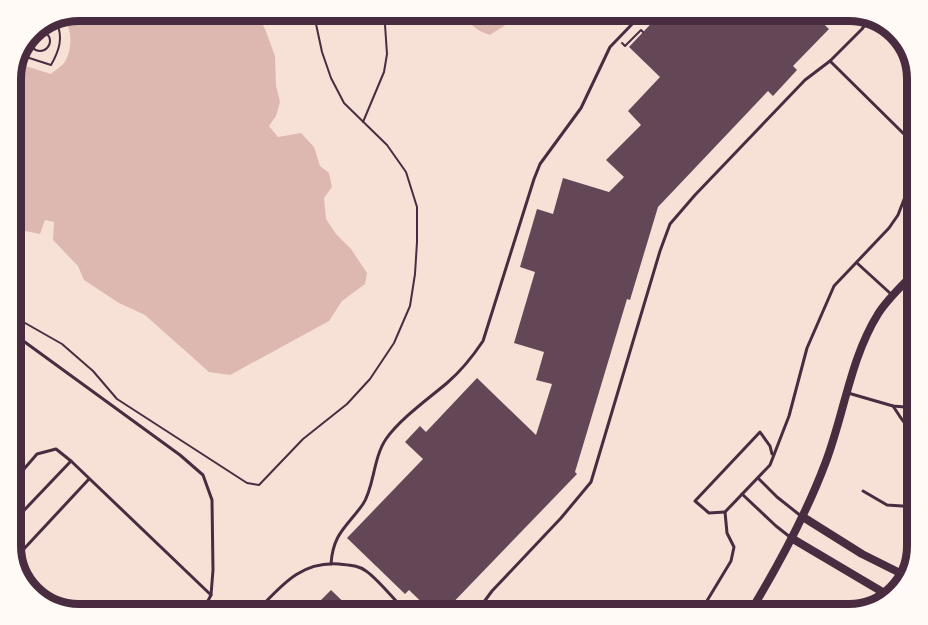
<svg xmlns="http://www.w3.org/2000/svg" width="928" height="625" font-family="Quicksand,sans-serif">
	<rect width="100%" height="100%" fill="#f7e1d7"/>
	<g fill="#dcb8b0">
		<path d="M79 11H255L265 29 275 56 276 86 280 102 276 116 269 126 278 137 301 133 314 147 320 166 329 173 332 187 324 198 326 219 336 234 351 249 367 273 365 284 342 301 329 321 230 375 209 372 145 315 119 303 84 280 78 266 53 240 54 222 45 220 40 234 11 228V75L16 63 51 74C55 70 63 66 66 60 72 48 73 28 62 17Z"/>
		<path d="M463 11V10L522 11 521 15 490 35C477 31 468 24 463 11Z"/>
	</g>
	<g fill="#644757">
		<polygon points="664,10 752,10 755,13 758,10 809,10 829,29 793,66 797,70 773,96 768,91 658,207 630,300 627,299 575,472 577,474 442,614 434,614 409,590 405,594 347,538 423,459 405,442 420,426 426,432 477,378 536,435 552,384 536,380 544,352 514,343 535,272 520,267 537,209 553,214 563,178 609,192 624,177 606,160 641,125 628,111 660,77 629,47"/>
		<polygon points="914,436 917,437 917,502 906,501 907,482 911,483"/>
		<polygon points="331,590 356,614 307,614"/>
	</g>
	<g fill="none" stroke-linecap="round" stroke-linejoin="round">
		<g stroke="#4a2c40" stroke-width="2">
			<circle cx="40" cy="41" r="10"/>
			<polyline points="622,43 625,46 641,30 643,32"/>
			<path d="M20 55 51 65C59 51 64 37 56 22L53 21"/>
			<polyline points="363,122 384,72 387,54 384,10"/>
			<polyline points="11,315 62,344 93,371 117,399 247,483 259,485 303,439 347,404 370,379 394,343 410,306 415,274 417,242 417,207 406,172 387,145 344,103 331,78 322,52 313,10"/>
		</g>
		<g stroke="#4a2c40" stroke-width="3">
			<polyline points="857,263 891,294"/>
			<polyline points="11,332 180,455 203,475 212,500 213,570 211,595 201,614"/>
			<polyline points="848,393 893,406 917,408"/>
			<path d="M893 406C900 416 905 428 917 431"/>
			<polyline points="758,478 777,497 801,516"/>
			<polyline points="11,484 37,454 56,449 71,461 211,595"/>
			<polyline points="863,491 887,505 917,507"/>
			<polyline points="742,494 776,526 790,537"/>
			<polyline points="725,512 709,513 695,501 760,432 770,446 772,454"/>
			<polyline points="11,524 71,461"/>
			<polyline points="13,553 22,551 89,479"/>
			<path d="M331 564C333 533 347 527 363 504 374 488 373 458 386 439 400 419 428 399 447 383 461 371 473 356 483 341L534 179 540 164 581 108 610 47 637 19 649 10"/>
			<path d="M254 614C279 589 298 561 339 564 348 565 358 565 366 571 378 579 397 603 408 614"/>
			<polyline points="475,614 492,591 561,518 591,482 660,251 670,224 695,195 805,80 830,61 862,29 871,17"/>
			<polyline points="699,614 731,561 734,547 727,533 725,512 770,465 789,416 807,348 834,286 889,228 898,215 910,184 913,159 908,138 830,61"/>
		</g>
		<g stroke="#4a2c40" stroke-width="8">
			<polyline points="886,22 888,23"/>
			<polyline points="803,517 862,554 908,577"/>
			<polyline points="793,539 891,597"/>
			<path d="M749 614C778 566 805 517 825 464 844 415 850 359 878 314 888 298 904 284 917 270"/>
		</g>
	</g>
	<path d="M0 0H928V625H0ZM79 21H849A58 58 0 0 1 907 79V546A58 58 0 0 1 849 604H79A58 58 0 0 1 21 546V79A58 58 0 0 1 79 21Z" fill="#fffaf5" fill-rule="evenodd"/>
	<path fill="none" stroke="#4a2c40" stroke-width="8" d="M79 21H849A58 58 0 0 1 907 79V546A58 58 0 0 1 849 604H79A58 58 0 0 1 21 546V79A58 58 0 0 1 79 21Z"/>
</svg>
